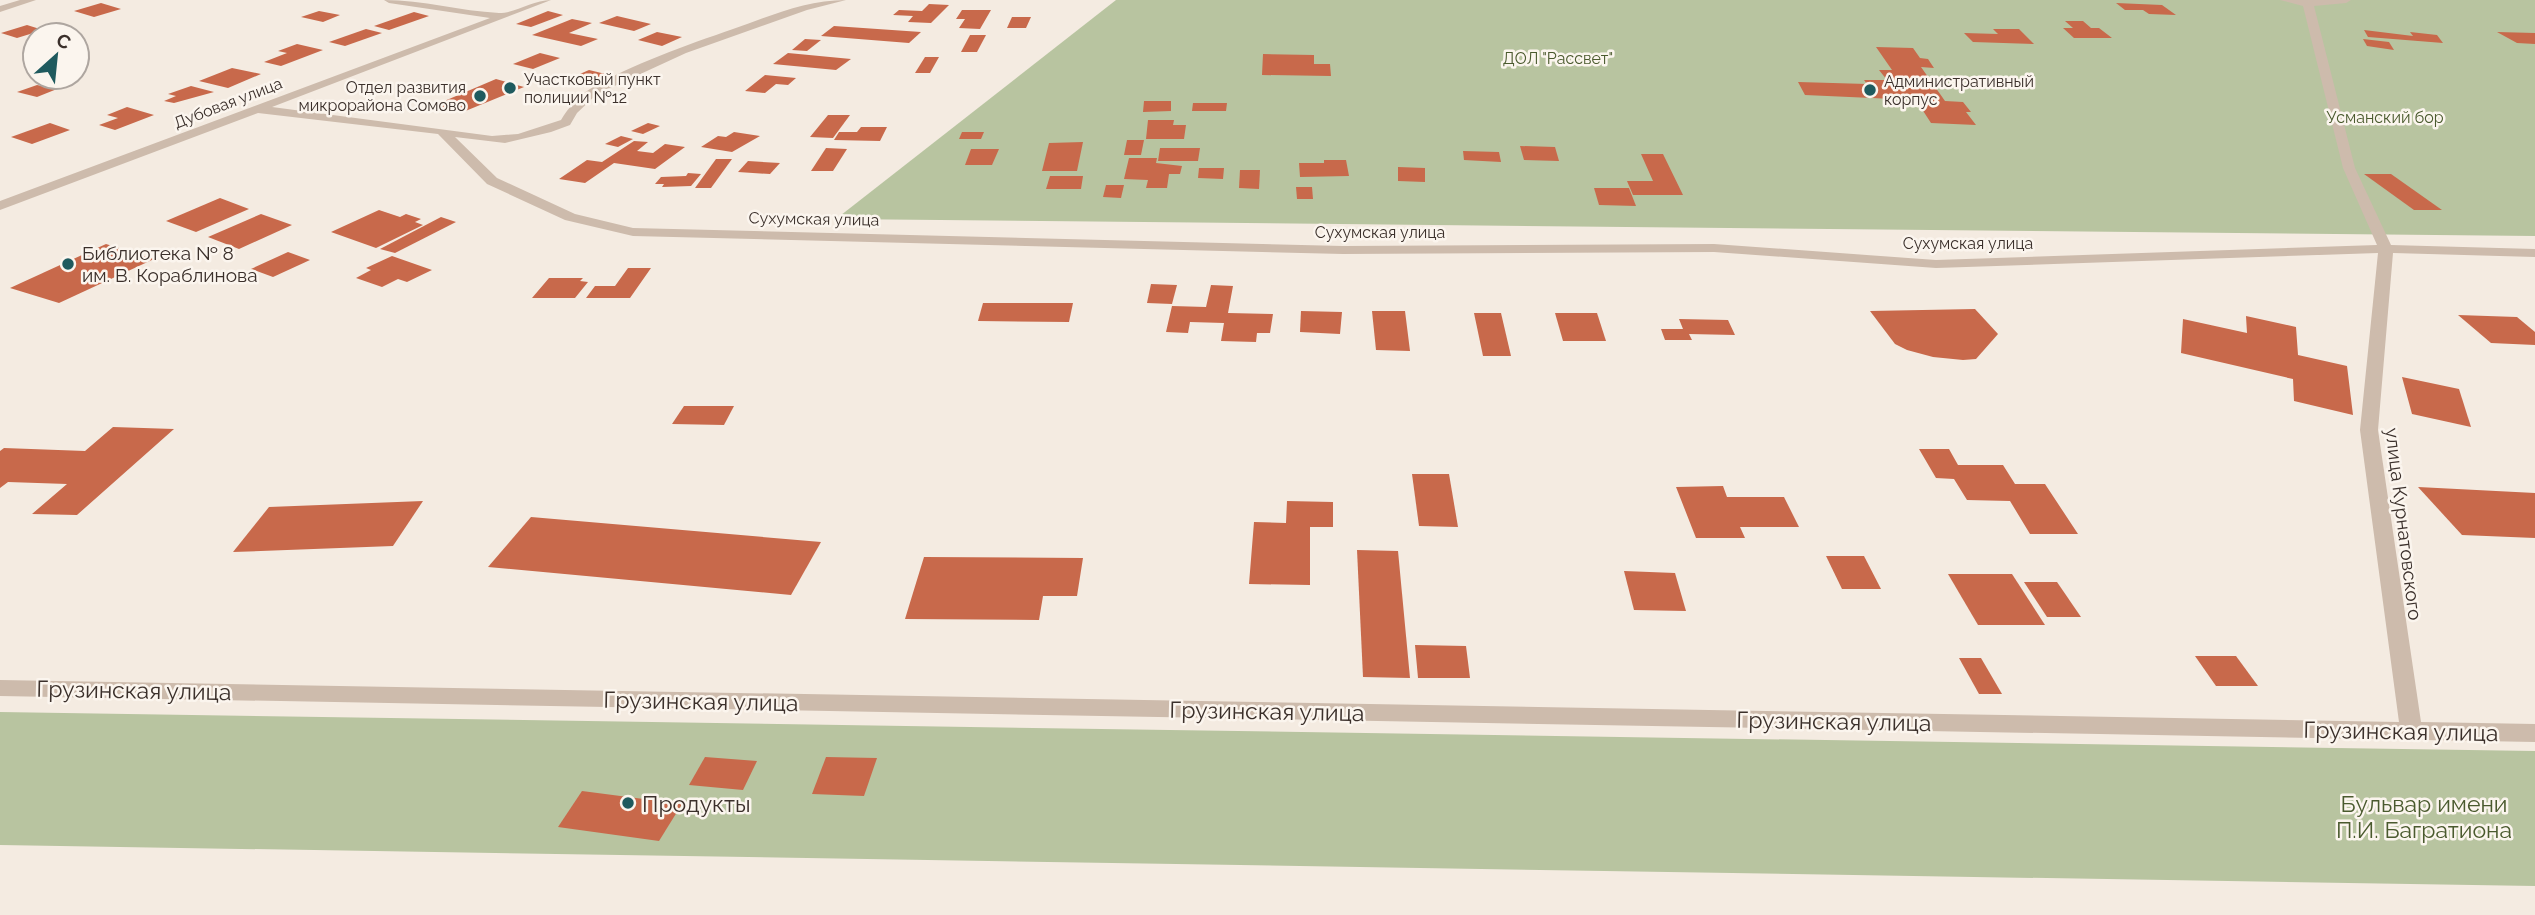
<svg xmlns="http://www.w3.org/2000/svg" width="2535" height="915" font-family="Raleway,sans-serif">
	<rect width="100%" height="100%" fill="#f4ebe1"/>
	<g fill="#b8c4a0">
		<polygon points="1116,0 2535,0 2535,236 836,219"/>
		<polygon points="0,712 2535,751 2535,886 0,845"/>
	</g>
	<g fill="#c8694b">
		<polygon points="101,3 121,9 94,17 74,11"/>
		<polygon points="2116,3 2162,5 2176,15 2149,14 2143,10 2125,10"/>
		<polygon points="929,4 949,5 931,23 908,22 913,16 893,15 899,10 922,11"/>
		<polygon points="962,10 991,10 980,29 959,28 965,19 956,19"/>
		<polygon points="319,11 340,15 323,22 301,17"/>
		<polygon points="548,11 563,15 531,27 516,24"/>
		<polygon points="414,12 429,16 389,30 374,26"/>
		<polygon points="617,16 651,24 634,31 599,23"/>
		<polygon points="1012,17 1031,17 1026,28 1007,28"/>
		<polygon points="572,19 592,23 569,33 598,39 581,46 532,35"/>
		<polygon points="2065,21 2083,21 2091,28 2099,28 2112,38 2074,38 2063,28 2073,28"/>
		<polygon points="27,25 43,30 17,38 1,33"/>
		<polygon points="834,26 921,32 909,43 821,36"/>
		<polygon points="366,29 382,33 345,46 329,42"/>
		<polygon points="1993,29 2019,29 2034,44 1973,42 1964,33 1998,34"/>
		<polygon points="2364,30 2413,36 2410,32 2437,35 2443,43 2368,37"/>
		<polygon points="657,32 682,37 662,46 638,40"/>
		<polygon points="2497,32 2535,33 2535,44 2517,43"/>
		<polygon points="970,35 986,35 977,52 961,52"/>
		<polygon points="805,39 821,40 807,51 792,50"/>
		<polygon points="2363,39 2389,42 2394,50 2367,46"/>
		<polygon points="297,44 323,50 281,66 264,62 287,53 278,51"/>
		<polygon points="1876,47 1913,48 1920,58 1928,59 1934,68 1921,67 1945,101 1963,102 1971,112 1966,112 1976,125 1931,123 1916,100 1805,95 1798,82 1867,84 1864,80 1887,80 1879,70 1892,70"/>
		<polygon points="540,53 560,58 533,69 513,64"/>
		<polygon points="788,53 851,59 836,70 773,64"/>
		<polygon points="1263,54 1314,55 1314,64 1330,64 1331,76 1262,75"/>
		<polygon points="925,57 939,57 930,73 915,73"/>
		<polygon points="232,68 261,74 228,88 199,81"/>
		<polygon points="589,70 614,76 598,83 573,77"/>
		<polygon points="765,75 796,78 788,85 776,84 765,93 745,91"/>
		<polygon points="496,79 524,87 463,112 435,105"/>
		<polygon points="37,85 57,89 37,97 17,92"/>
		<polygon points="191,86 214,92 174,103 164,101 176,96 168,94"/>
		<polygon points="1144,101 1171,101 1171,111 1143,112"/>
		<polygon points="1193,103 1227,103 1226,111 1192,111"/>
		<polygon points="127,107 154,115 115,130 99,125 118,118 107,115"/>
		<polygon points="828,115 850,115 833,138 810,137"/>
		<polygon points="1148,120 1174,120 1173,125 1186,125 1184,139 1146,139"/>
		<polygon points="50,123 70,130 32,144 11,137"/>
		<polygon points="648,123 660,126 643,134 631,131"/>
		<polygon points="861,127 887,127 880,141 834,140 839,132 857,132"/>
		<polygon points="734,132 760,136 732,152 701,147 718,136 726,137"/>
		<polygon points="962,132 984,132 981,139 959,139"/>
		<polygon points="621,136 633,139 618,147 605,144"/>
		<polygon points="1127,140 1144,140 1141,155 1124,155"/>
		<polygon points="634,141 648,142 637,151 653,153 665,144 685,147 655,169 614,163 585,183 559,179 587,160 602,162"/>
		<polygon points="1083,142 1077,171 1042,171 1049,143"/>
		<polygon points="1520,146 1555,147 1559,161 1524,160"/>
		<polygon points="826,148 847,149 833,171 811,171"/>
		<polygon points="1160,148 1200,148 1198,161 1158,161"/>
		<polygon points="971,149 999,149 992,165 965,165"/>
		<polygon points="1463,151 1499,152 1501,162 1464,160"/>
		<polygon points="1641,154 1663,154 1683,195 1633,195 1627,181 1653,181"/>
		<polygon points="1129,158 1157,158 1156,163 1182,166 1180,174 1169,174 1167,188 1146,188 1148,180 1124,179"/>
		<polygon points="716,159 732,159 711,188 695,188"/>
		<polygon points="1324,160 1346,160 1349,176 1300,177 1299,163 1324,163"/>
		<polygon points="748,161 780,163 770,174 738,172"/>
		<polygon points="1398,167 1425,168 1425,182 1398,181"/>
		<polygon points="1199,168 1224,168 1223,179 1198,178"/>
		<polygon points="1240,170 1260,170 1259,189 1239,188"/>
		<polygon points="688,173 701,174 691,186 662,187 664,184 655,184 661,177 686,176"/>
		<polygon points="2364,174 2391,174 2442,210 2414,210"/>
		<polygon points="1050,176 1083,176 1081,189 1046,189"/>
		<polygon points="1106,185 1124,185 1121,198 1103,197"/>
		<polygon points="1296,187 1312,187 1313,199 1297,199"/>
		<polygon points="1594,188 1629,188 1636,206 1599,205"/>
		<polygon points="220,198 249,209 196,232 166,221"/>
		<polygon points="379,210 400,217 406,214 421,219 415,222 423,225 376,248 331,232"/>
		<polygon points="261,214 292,225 239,249 208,237"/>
		<polygon points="441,217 456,222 395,253 380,249"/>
		<polygon points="106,244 154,259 59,303 10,288"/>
		<polygon points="288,252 310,260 273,277 251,269"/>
		<polygon points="392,256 432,270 407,282 398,279 382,287 356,278 371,270 366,268"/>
		<polygon points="628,268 651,268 630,298 586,298 595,286 615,286"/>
		<polygon points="549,278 583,278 580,281 588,282 575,298 532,298"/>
		<polygon points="1151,284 1177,285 1172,304 1147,303"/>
		<polygon points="1211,285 1233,286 1228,313 1273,314 1270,333 1257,333 1256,342 1221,341 1224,323 1190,322 1188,333 1166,332 1172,306 1206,307"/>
		<polygon points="983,303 1073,303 1069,322 978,321"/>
		<polygon points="1975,309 1998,334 1976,359 1963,360 1933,357 1907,350 1895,344 1870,311"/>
		<polygon points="1301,311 1342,312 1340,334 1300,332"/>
		<polygon points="1372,311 1405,311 1410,351 1376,350"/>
		<polygon points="1474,313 1501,313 1511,356 1483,356"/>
		<polygon points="1555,313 1597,313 1606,341 1563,341"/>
		<polygon points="2458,315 2517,317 2535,332 2535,345 2491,343"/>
		<polygon points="2246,316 2296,327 2298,355 2347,366 2353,415 2294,401 2293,379 2181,353 2183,319 2247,333"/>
		<polygon points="1679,319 1728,320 1735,335 1689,334 1692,340 1665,340 1661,329 1683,329"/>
		<polygon points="2402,377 2459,389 2471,427 2412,414"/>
		<polygon points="684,406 734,406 724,425 672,424"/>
		<polygon points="113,427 174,429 77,515 32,514 67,484 8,482 0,488 0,451 4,448 85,451"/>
		<polygon points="1919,449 1949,449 1958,465 2003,465 2015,484 2045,484 2078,534 2030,534 2010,501 1967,500 1954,479 1936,478"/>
		<polygon points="1412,474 1449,474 1458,527 1419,526"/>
		<polygon points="1723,486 1727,497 1784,497 1799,527 1740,527 1745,538 1696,538 1676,487"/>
		<polygon points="2418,487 2535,493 2535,538 2462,535"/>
		<polygon points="423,501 393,546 233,552 269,507"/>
		<polygon points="1287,501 1333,502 1333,527 1310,527 1310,585 1249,584 1254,522 1286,523"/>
		<polygon points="531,517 821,542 791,595 488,567"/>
		<polygon points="1357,550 1398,551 1410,678 1363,677"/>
		<polygon points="1826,556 1864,556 1881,589 1842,589"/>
		<polygon points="924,557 1083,558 1077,596 1043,596 1039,620 905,619"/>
		<polygon points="1624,571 1675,573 1686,611 1634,610"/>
		<polygon points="1948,574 2012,574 2045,625 1978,625"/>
		<polygon points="2024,582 2057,582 2081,617 2047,617"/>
		<polygon points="1415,645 1466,646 1470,678 1418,678"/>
		<polygon points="2195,656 2236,656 2258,686 2216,686"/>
		<polygon points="1959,658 1981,658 2002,694 1979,694"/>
		<polygon points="705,757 757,761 743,790 689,785"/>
		<polygon points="826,757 877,758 864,796 812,794"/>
		<polygon points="582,791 682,804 659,841 558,827"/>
	</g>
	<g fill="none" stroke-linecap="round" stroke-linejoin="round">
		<g fill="#cdbbac" fill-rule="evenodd">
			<polygon points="20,0 36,0 0,12 0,6"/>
			<path d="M384 0C423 0 460 11 499 13 516 13 533 0 551 0L272 107 492 136 518 134 561 120C568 108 579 96 590 89 632 64 687 45 733 29 770 16 806 0 846 0L807 10 686 53 597 94 577 113 570 125 551 132 505 143 455 137 497 178 575 214 633 228 1343 246 1714 244 1936 260 2377 245 2343 168 2303 6 2280 0H2351L2346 3 2314 6 2355 168 2391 245 2535 249V257L2393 253 2378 430 2421 722 2535 724V742L0 696V680L2399 722 2360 430 2378 253 1936 268 1714 252 1343 254 633 236 565 220 487 184 438 134 258 113 0 210V201L490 18 389 3Z"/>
		</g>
	</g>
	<g fill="#1f5a5e" stroke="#fbf5ee" stroke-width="2.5">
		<circle cx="510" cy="88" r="7"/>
		<circle cx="1870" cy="90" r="7"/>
		<circle cx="480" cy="96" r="7"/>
		<circle cx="68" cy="264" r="7"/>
		<circle cx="628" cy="803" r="7"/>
	</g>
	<g text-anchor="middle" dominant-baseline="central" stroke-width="5" stroke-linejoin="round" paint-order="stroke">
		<g font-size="16" fill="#4a5a2e" stroke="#fbf5ee">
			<text x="1558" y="58">ДОЛ "Рассвет"</text>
			<text x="2385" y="117">Усманский бор</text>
		</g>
		<g font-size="16" fill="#3b302b" stroke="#fbf5ee" text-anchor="start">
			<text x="524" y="79">Участковый пункт<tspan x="524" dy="18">полиции №12</tspan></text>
			<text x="1884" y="81">Административный<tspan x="1884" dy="18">корпус</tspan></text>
			<text x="466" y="87" text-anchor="end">Отдел развития<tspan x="466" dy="18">микрорайона Сомово</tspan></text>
		</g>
		<g font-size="16" fill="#3b302b" stroke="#fbf5ee">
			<text transform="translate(228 103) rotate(-21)">Дубовая улица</text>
			<text transform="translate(814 219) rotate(1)">Сухумская улица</text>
			<text x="1380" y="232">Сухумская улица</text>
			<text x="1968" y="243">Сухумская улица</text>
		</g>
		<g font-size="19" fill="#3b302b" stroke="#fbf5ee" text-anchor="start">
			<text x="82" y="253">Библиотека № 8<tspan x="82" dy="22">им. В. Кораблинова</tspan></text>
		</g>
		<g font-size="19" fill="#3b302b" stroke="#fbf5ee">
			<text transform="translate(2404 524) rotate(83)">улица Курнатовского</text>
		</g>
		<g font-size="23" fill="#3b302b" stroke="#fbf5ee">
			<text transform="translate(134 690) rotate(1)">Грузинская улица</text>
			<text transform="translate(701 701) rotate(1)">Грузинская улица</text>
			<text transform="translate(1267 711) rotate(1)">Грузинская улица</text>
			<text transform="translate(1834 721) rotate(1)">Грузинская улица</text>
			<text transform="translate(2401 731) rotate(1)">Грузинская улица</text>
		</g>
		<g font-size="23" fill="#3b302b" stroke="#fbf5ee" text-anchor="start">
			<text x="642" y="803">Продукты</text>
		</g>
		<g font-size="23" fill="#4a5a2e" stroke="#fbf5ee">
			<text x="2424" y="803">Бульвар имени<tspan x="2424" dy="26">П.И. Багратиона</tspan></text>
		</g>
	</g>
	<g transform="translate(56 56) rotate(27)"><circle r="33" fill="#fbf5ee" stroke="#aea6a0" stroke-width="2"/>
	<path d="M0-5L12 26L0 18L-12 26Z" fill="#1f5a5e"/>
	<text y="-10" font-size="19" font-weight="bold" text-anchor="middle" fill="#3b302b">С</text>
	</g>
</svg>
